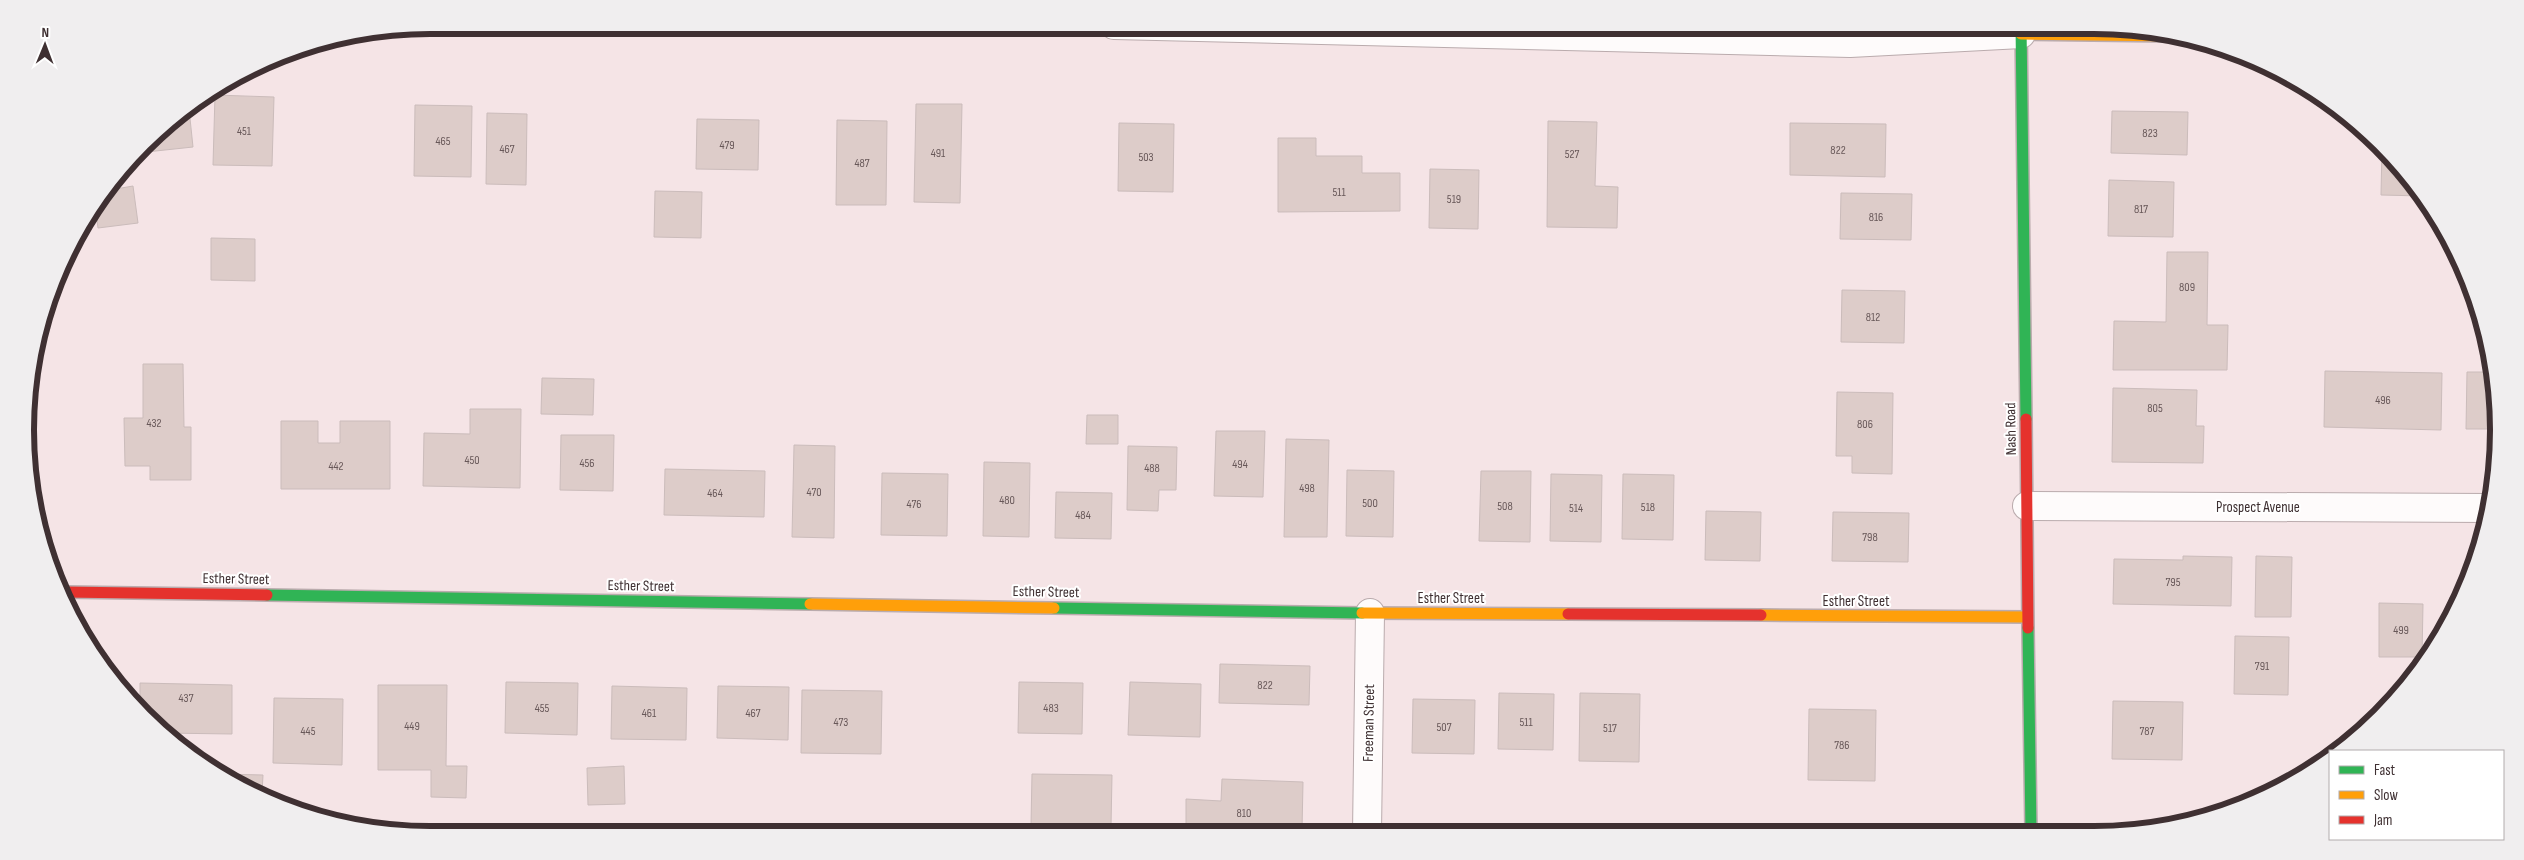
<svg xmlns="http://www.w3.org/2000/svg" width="2524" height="860" font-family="'Sofia Sans Condensed',sans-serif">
	<rect width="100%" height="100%" fill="#f5e4e6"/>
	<g fill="#ddccc9" stroke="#cbbcbb">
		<polygon points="215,95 274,97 272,166 213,165"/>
		<polygon points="916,104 962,104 960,203 914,202"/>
		<polygon points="415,105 472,106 471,177 414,176"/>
		<polygon points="189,109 193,147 137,153 163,126"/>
		<polygon points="2112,111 2188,112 2187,155 2111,153"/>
		<polygon points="487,113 527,114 526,185 486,184"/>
		<polygon points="697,119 759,120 758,170 696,169"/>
		<polygon points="837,120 887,121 886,205 836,205"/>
		<polygon points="1548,121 1597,122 1595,186 1618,187 1617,228 1547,227"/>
		<polygon points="1119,123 1174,124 1173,192 1118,191"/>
		<polygon points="1790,123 1886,124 1885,177 1790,175"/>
		<polygon points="1278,138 1316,138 1316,156 1362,156 1362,173 1400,173 1400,211 1278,212"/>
		<polygon points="2382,148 2398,163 2422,196 2381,195"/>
		<polygon points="1430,169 1479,170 1478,229 1429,228"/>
		<polygon points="2109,180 2174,182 2173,237 2108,236"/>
		<polygon points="133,186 138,223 98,228 95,205 104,191"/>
		<polygon points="655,191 702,192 701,238 654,237"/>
		<polygon points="1841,193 1912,194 1911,240 1840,239"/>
		<polygon points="211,238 255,239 255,281 211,280"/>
		<polygon points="2167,252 2208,252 2207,325 2228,325 2227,370 2113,370 2114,321 2166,322"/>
		<polygon points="1842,290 1905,291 1904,343 1841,342"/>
		<polygon points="143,364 183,364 184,427 191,427 191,480 150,480 150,466 125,466 124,418 143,418"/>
		<polygon points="2325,371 2442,373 2441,430 2324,427"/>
		<polygon points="2467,372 2494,372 2497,429 2466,429"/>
		<polygon points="542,378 594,379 593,415 541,414"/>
		<polygon points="2113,388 2197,390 2196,426 2204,426 2203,463 2112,462"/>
		<polygon points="1837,392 1893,393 1892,474 1852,473 1852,456 1836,456"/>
		<polygon points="470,409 521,409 520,488 423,486 424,433 470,434"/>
		<polygon points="1087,415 1118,415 1118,444 1086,444"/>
		<polygon points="281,421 318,421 318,443 340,443 340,421 390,421 390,489 281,489"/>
		<polygon points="1216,431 1265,431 1263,497 1214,496"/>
		<polygon points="561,435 614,435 613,491 560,490"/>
		<polygon points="1286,439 1329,440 1327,537 1284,537"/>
		<polygon points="794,445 835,446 834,538 792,537"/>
		<polygon points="1128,446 1177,447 1176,490 1159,490 1158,511 1127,510"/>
		<polygon points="984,462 1030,463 1029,537 983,536"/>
		<polygon points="665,469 765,471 764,517 664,515"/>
		<polygon points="1347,470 1394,471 1393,537 1346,536"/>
		<polygon points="1481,471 1531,471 1530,542 1479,541"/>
		<polygon points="882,473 948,474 947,536 881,535"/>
		<polygon points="1551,474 1602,475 1601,542 1550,541"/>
		<polygon points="1623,474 1674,475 1673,540 1622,539"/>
		<polygon points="1056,492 1112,493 1111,539 1055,538"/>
		<polygon points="1706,511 1761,512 1760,561 1705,560"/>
		<polygon points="1833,512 1909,513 1908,562 1832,561"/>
		<polygon points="2183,556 2232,557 2231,606 2113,604 2114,559 2183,560"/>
		<polygon points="2256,556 2292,557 2291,617 2255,617"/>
		<polygon points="2450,597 2459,598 2450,620"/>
		<polygon points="2379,603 2423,604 2422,657 2379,657"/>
		<polygon points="2235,636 2289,637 2288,695 2234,694"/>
		<polygon points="1220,664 1310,666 1309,705 1219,703"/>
		<polygon points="506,682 578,683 577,735 505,733"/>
		<polygon points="1019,682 1083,683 1082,734 1018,733"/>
		<polygon points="1130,682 1201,684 1200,737 1128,735"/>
		<polygon points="140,683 232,685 232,734 163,733 140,711"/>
		<polygon points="378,685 447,685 446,766 467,766 466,798 431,797 431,770 378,770"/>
		<polygon points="612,686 687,688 686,740 611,739"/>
		<polygon points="718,686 789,687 788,740 717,738"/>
		<polygon points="802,690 882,691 881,754 801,753"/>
		<polygon points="1499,693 1554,694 1553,750 1498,749"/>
		<polygon points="1580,693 1640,694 1639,762 1579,761"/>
		<polygon points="274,698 343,699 342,765 273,763"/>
		<polygon points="1413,699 1475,700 1474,754 1412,753"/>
		<polygon points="2113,701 2183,702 2182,760 2112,759"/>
		<polygon points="1809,709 1876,710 1875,781 1808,780"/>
		<polygon points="624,766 625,804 588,805 587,768"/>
		<polygon points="221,774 263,775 262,793"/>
		<polygon points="1032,774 1112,775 1111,826 1031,825"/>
		<polygon points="1222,779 1303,782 1302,830 1186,826 1186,799 1221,801"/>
		<rect x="848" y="824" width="46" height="10"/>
	</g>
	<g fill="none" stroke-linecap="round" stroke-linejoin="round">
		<defs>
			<polyline id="lane" points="1849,25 1850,43"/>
			<g id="street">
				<polyline points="1114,25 1850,43 2021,34"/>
				<polyline points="2027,506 2490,508"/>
				<polyline points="1367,833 1370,613"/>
			</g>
			<g id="fast">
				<polyline points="2021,25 2026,419"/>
				<polyline points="267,595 810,604"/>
				<polyline points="1054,608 1362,613"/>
				<polyline points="2028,628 2031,832"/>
			</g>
			<g id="slow">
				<polyline points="2021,34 2174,36"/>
				<polyline points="810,604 1054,608"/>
				<polyline points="1362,613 1568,614"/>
				<polyline points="1761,615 2027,617"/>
			</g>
			<g id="jam">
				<polyline points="2026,419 2028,628"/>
				<polyline points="65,592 267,595"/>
				<polyline points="1568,614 1761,615"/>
			</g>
		</defs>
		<use href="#lane" stroke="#baabad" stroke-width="18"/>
		<use href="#street" stroke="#baabad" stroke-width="30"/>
		<use href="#fast" stroke="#baabad" stroke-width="14"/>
		<use href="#slow" stroke="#baabad" stroke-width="14"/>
		<use href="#jam" stroke="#baabad" stroke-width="14"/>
		<use href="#lane" stroke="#fefbfb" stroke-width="15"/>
		<use href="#street" stroke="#fefbfb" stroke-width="28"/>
		<use href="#fast" stroke="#30b455" stroke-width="11"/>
		<use href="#slow" stroke="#ff9f0a" stroke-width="11"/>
		<use href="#jam" stroke="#e5322d" stroke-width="11"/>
	</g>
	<g text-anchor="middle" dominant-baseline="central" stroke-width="4" stroke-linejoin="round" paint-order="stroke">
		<g font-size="12" fill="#685859">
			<text x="244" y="131">451</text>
			<text x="2150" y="133">823</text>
			<text x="443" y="141">465</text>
			<text x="727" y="145">479</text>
			<text x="507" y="149">467</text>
			<text x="1838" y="150">822</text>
			<text x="938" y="153">491</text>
			<text x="1572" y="154">527</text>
			<text x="1146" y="157">503</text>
			<text x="862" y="163">487</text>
			<text x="1339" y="192">511</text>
			<text x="1454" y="199">519</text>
			<text x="2141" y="209">817</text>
			<text x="1876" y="217">816</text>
			<text x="2187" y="287">809</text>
			<text x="1873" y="317">812</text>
			<text x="2383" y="400">496</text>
			<text x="2155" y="408">805</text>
			<text x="154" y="423">432</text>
			<text x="1865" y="424">806</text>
			<text x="472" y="460">450</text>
			<text x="587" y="463">456</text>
			<text x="1240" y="464">494</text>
			<text x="336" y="466">442</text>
			<text x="1152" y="468">488</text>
			<text x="1307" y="488">498</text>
			<text x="814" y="492">470</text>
			<text x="715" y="493">464</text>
			<text x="1007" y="500">480</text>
			<text x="1370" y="503">500</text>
			<text x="914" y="504">476</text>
			<text x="1505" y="506">508</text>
			<text x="1648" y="507">518</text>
			<text x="1576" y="508">514</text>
			<text x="1083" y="515">484</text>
			<text x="1870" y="537">798</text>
			<text x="2173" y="582">795</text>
			<text x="2401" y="630">499</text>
			<text x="2262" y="666">791</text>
			<text x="1265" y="685">822</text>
			<text x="186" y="698">437</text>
			<text x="542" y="708">455</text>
			<text x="1051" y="708">483</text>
			<text x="649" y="713">461</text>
			<text x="753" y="713">467</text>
			<text x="841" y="722">473</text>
			<text x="1526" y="722">511</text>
			<text x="412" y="726">449</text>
			<text x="1444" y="727">507</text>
			<text x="1610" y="728">517</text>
			<text x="308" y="731">445</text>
			<text x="2147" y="731">787</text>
			<text x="1842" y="745">786</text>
			<text x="1244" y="813">810</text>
		</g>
		<g font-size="15" fill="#3f3032" stroke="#fff">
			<text transform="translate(2011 429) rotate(-91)">Nash Road</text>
			<text x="2258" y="507">Prospect Avenue</text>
			<text transform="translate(236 579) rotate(1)">Esther Street</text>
			<text transform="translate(641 586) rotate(1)">Esther Street</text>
			<text transform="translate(1046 592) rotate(1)">Esther Street</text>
			<text x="1451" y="598">Esther Street</text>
			<text x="1856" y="601">Esther Street</text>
			<text transform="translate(1369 723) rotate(-89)">Freeman Street</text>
		</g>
	</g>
	<path d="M0 0H2524V860H0ZM430 34H2094A396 396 0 0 1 2490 430V430A396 396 0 0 1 2094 826H430A396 396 0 0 1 34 430V430A396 396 0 0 1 430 34Z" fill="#f0eeef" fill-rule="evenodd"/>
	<path fill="none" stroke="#3f3032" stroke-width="6" d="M430 34H2094A396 396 0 0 1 2490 430V430A396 396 0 0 1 2094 826H430A396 396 0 0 1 34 430V430A396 396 0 0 1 430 34Z"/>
	<rect x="2329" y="750" width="175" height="90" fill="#ffffff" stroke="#b2acad"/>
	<rect x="2339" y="766" width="25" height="8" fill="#30b455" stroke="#b2acad"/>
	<text x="2374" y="775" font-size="15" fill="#3f3032">Fast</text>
	<rect x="2339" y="791" width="25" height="8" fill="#ff9f0a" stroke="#b2acad"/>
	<text x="2374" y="800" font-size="15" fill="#3f3032">Slow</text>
	<rect x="2339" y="816" width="25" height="8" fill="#e5322d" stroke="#b2acad"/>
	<text x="2374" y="825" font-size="15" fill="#3f3032">Jam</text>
	<g transform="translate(45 45) rotate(1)" stroke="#ffffff" stroke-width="4" paint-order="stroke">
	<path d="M0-4L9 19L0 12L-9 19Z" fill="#3f3032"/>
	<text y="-8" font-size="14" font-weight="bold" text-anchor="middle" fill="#3f3032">N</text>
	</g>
</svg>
